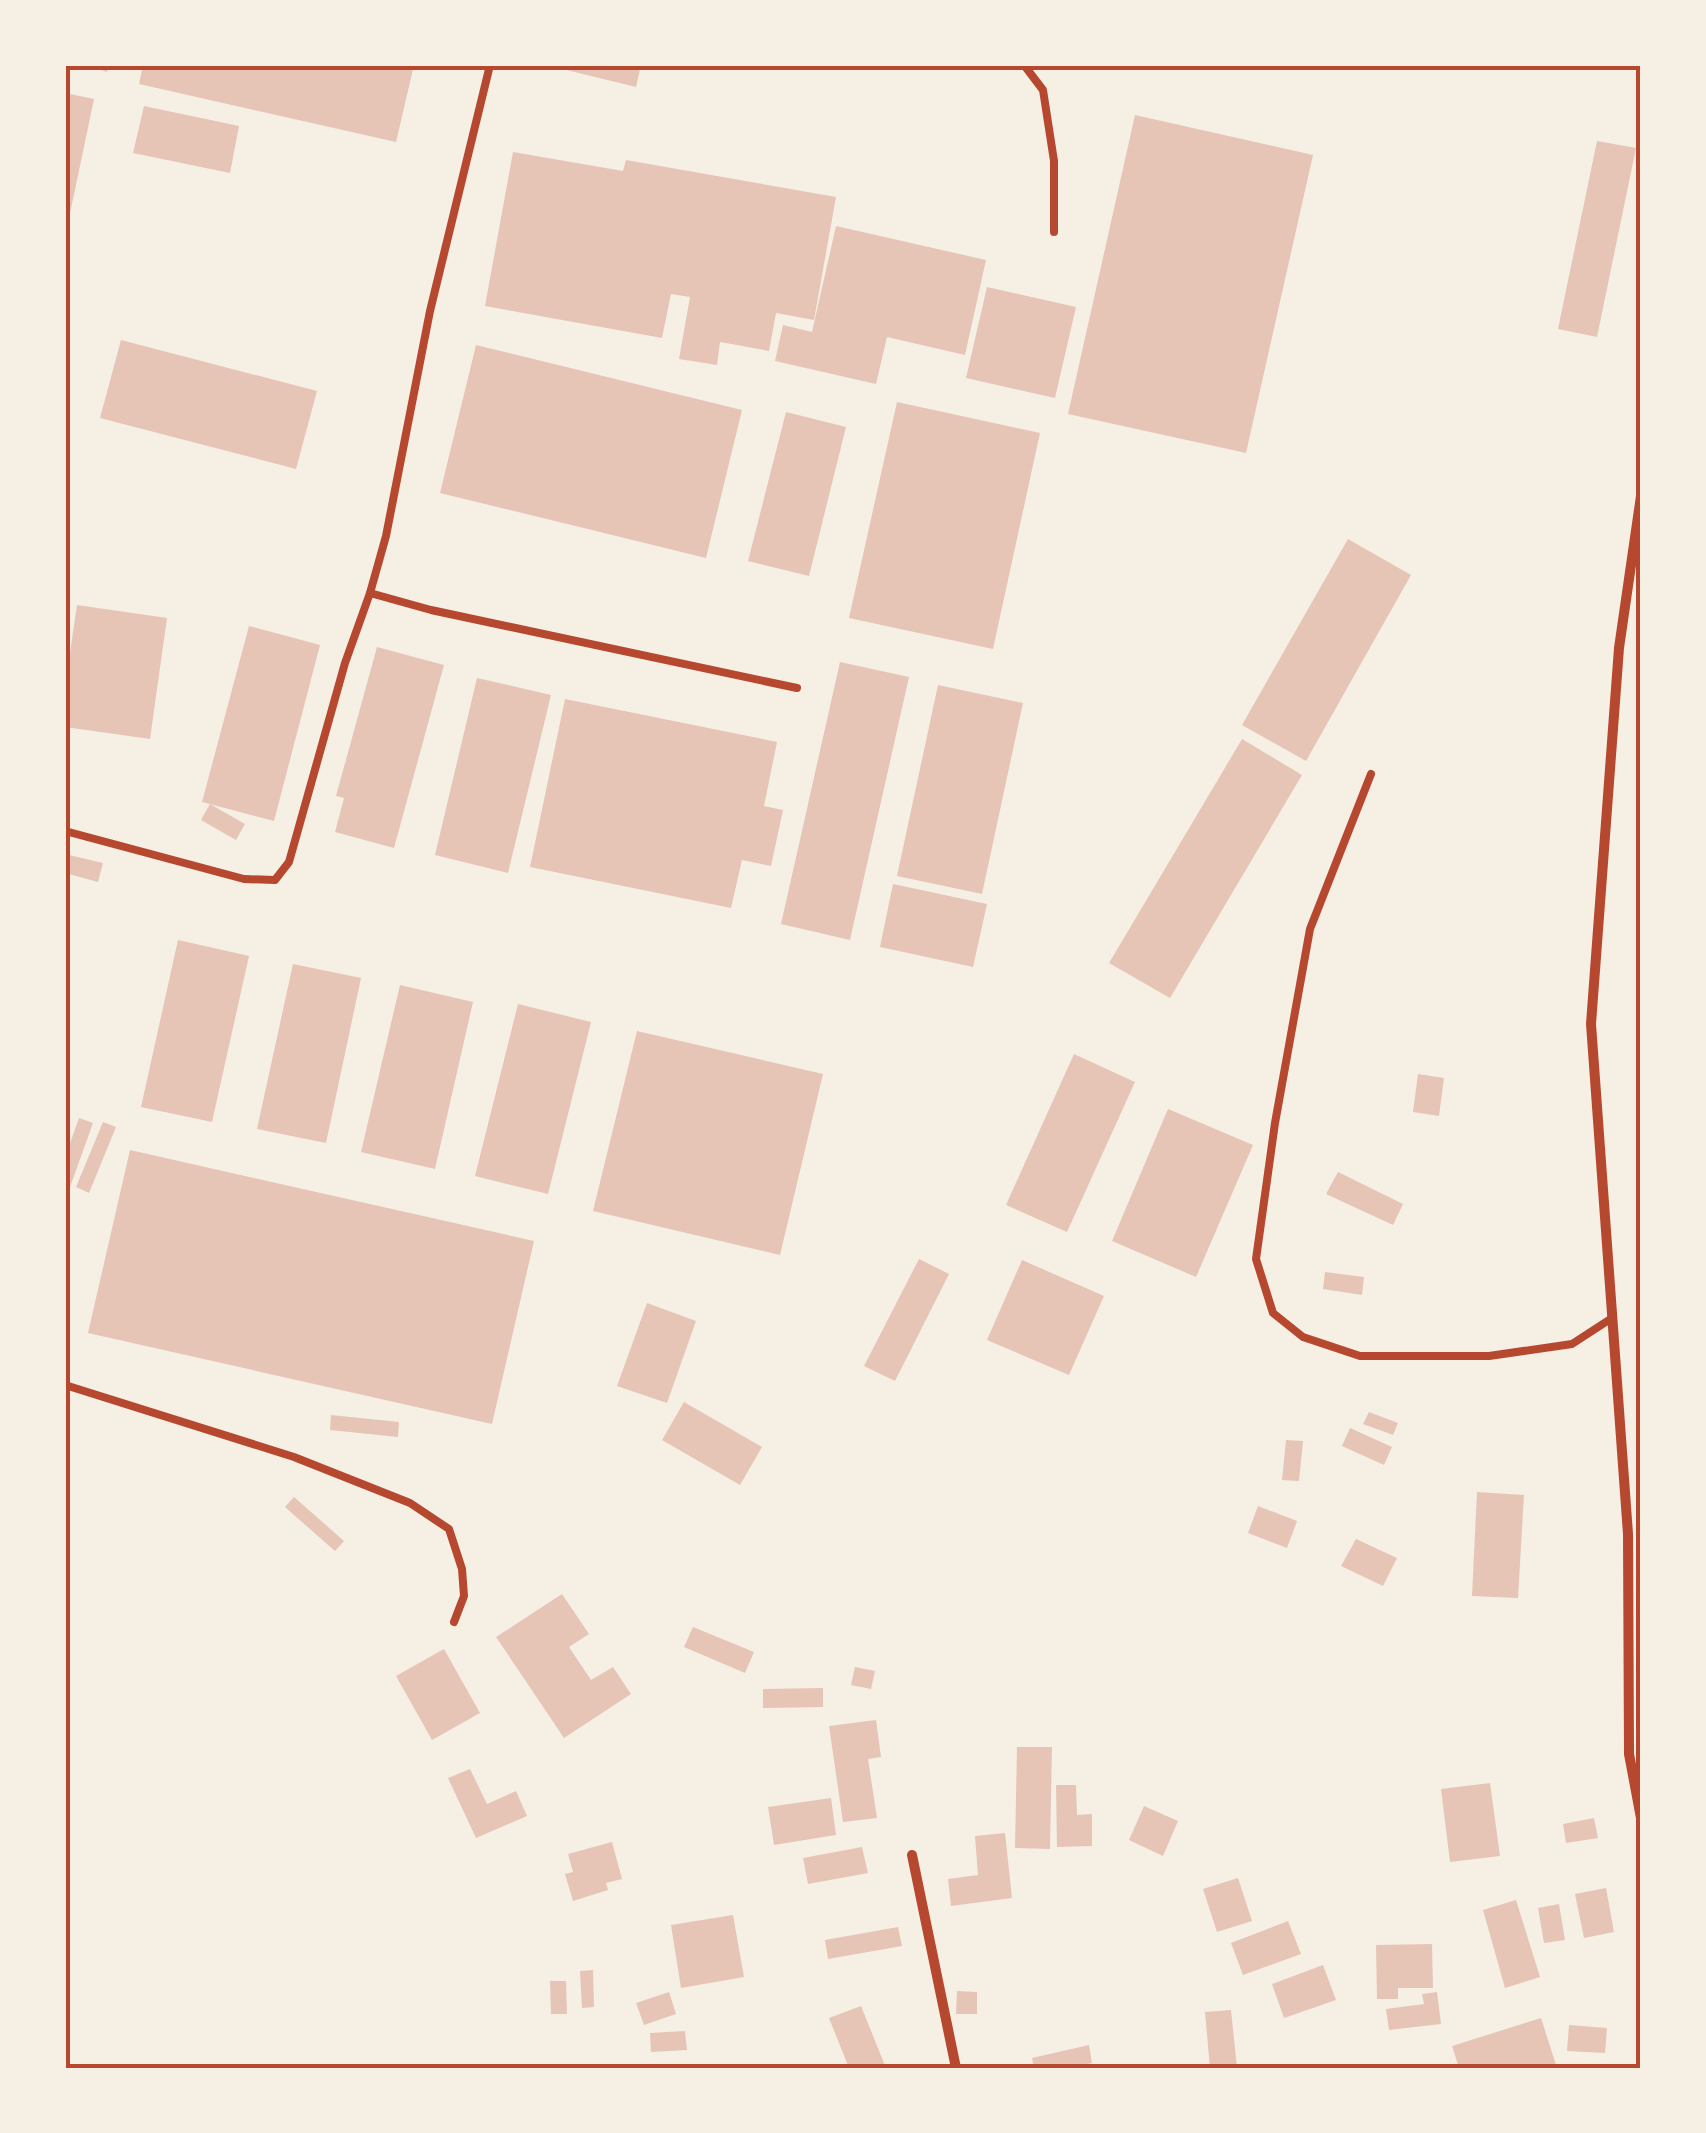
<svg xmlns="http://www.w3.org/2000/svg" width="1706" height="2133" font-family="'PT Sans Narrow',sans-serif">
	<rect width="100%" height="100%" fill="#f6efe4"/>
	<g fill="#e6c5b7">
		<polygon points="85,65 109,65 107,72"/>
		<polygon points="143,65 414,65 396,142 139,84"/>
		<polygon points="546,65 641,65 636,87"/>
		<polygon points="65,93 94,99 67,228 65,228"/>
		<polygon points="144,106 239,126 230,173 133,153"/>
		<polygon points="1135,115 1313,155 1246,453 1068,414"/>
		<polygon points="1597,141 1636,148 1597,337 1558,329"/>
		<polygon points="513,152 623,171 626,160 836,197 814,320 776,313 769,351 720,342 717,365 679,359 690,297 671,294 662,338 485,306"/>
		<polygon points="836,226 986,260 965,355 887,337 876,384 775,361 783,325 812,332"/>
		<polygon points="987,287 1076,307 1055,398 966,378"/>
		<polygon points="121,340 317,391 296,469 100,418"/>
		<polygon points="476,345 742,410 706,558 440,493"/>
		<polygon points="897,402 1040,433 993,649 849,618"/>
		<polygon points="786,412 846,427 809,576 748,561"/>
		<polygon points="1348,539 1411,575 1306,761 1242,725"/>
		<polygon points="77,605 167,618 150,739 65,727 65,687"/>
		<polygon points="249,626 320,645 274,821 202,802"/>
		<polygon points="377,647 444,665 394,848 335,832 344,798 336,796"/>
		<polygon points="840,662 909,677 850,940 781,924"/>
		<polygon points="477,678 551,695 508,873 435,855"/>
		<polygon points="938,685 1023,703 982,894 897,876"/>
		<polygon points="565,699 777,742 764,806 783,810 771,866 742,860 731,908 530,867"/>
		<polygon points="1242,739 1302,775 1170,998 1109,963"/>
		<polygon points="210,804 245,824 236,840 201,820"/>
		<polygon points="65,854 103,863 98,882 65,873"/>
		<polygon points="893,884 987,904 973,967 880,947"/>
		<polygon points="178,940 249,956 212,1122 141,1107"/>
		<polygon points="293,964 361,978 326,1143 257,1129"/>
		<polygon points="400,985 473,1002 435,1169 361,1152"/>
		<polygon points="518,1004 591,1022 548,1194 475,1176"/>
		<polygon points="637,1031 823,1074 780,1255 593,1211"/>
		<polygon points="1074,1054 1135,1082 1067,1232 1006,1205"/>
		<polygon points="1418,1074 1444,1078 1439,1116 1413,1112"/>
		<polygon points="1168,1109 1253,1145 1196,1277 1112,1241"/>
		<polygon points="79,1118 93,1123 70,1187 65,1185 65,1157"/>
		<polygon points="103,1122 116,1127 89,1193 76,1187"/>
		<polygon points="130,1150 534,1241 492,1424 88,1333"/>
		<polygon points="1338,1172 1403,1204 1393,1225 1326,1194"/>
		<polygon points="919,1259 949,1274 895,1381 864,1366"/>
		<polygon points="1022,1260 1104,1296 1069,1375 987,1340"/>
		<polygon points="1325,1272 1364,1277 1362,1295 1323,1289"/>
		<polygon points="647,1303 696,1321 667,1403 617,1386"/>
		<polygon points="684,1402 762,1447 740,1485 662,1440"/>
		<polygon points="1369,1412 1398,1423 1393,1435 1363,1424"/>
		<polygon points="331,1415 399,1422 398,1437 330,1430"/>
		<polygon points="1350,1428 1392,1447 1384,1465 1342,1446"/>
		<polygon points="1286,1440 1303,1441 1299,1481 1282,1480"/>
		<polygon points="1477,1492 1524,1495 1518,1598 1472,1596"/>
		<polygon points="294,1497 344,1541 335,1551 285,1507"/>
		<polygon points="1258,1506 1297,1521 1287,1548 1248,1533"/>
		<polygon points="1356,1539 1397,1558 1383,1586 1341,1566"/>
		<polygon points="562,1594 589,1634 569,1647 591,1680 613,1667 631,1694 564,1738 496,1637"/>
		<polygon points="693,1627 754,1652 745,1673 684,1647"/>
		<polygon points="444,1649 480,1713 432,1740 396,1676"/>
		<polygon points="855,1667 875,1671 871,1689 851,1685"/>
		<polygon points="823,1688 823,1707 763,1708 763,1689"/>
		<polygon points="876,1720 881,1757 868,1759 877,1818 843,1822 829,1726"/>
		<polygon points="1017,1747 1052,1747 1050,1849 1015,1848"/>
		<polygon points="470,1769 487,1804 516,1791 527,1816 476,1838 448,1778"/>
		<polygon points="1490,1783 1500,1856 1450,1862 1441,1789"/>
		<polygon points="1056,1785 1076,1785 1077,1815 1092,1814 1092,1846 1057,1847"/>
		<polygon points="831,1798 836,1835 774,1845 768,1807"/>
		<polygon points="1144,1806 1178,1821 1163,1856 1129,1840"/>
		<polygon points="1594,1818 1598,1838 1566,1843 1563,1824"/>
		<polygon points="1005,1833 1012,1898 951,1906 948,1879 978,1875 975,1836"/>
		<polygon points="612,1842 622,1879 606,1883 608,1890 573,1901 565,1874 573,1872 568,1854"/>
		<polygon points="862,1847 868,1873 808,1884 803,1858"/>
		<polygon points="1238,1878 1252,1921 1217,1932 1203,1889"/>
		<polygon points="1606,1888 1614,1932 1584,1938 1575,1894"/>
		<polygon points="1516,1900 1540,1977 1505,1988 1483,1910"/>
		<polygon points="1559,1904 1565,1940 1544,1943 1538,1908"/>
		<polygon points="733,1915 744,1977 681,1988 671,1925"/>
		<polygon points="1288,1921 1301,1954 1243,1975 1231,1943"/>
		<polygon points="898,1927 902,1946 828,1959 825,1940"/>
		<polygon points="1432,1944 1433,1988 1398,1988 1398,1999 1377,1999 1376,1945"/>
		<polygon points="1323,1965 1336,2000 1284,2018 1272,1984"/>
		<polygon points="593,1970 594,2007 582,2008 580,1971"/>
		<polygon points="550,1981 566,1981 567,2014 551,2014"/>
		<polygon points="957,1991 977,1992 977,2014 956,2014"/>
		<polygon points="669,1992 676,2014 644,2025 636,2003"/>
		<polygon points="1437,1992 1441,2024 1389,2030 1386,2009 1424,2004 1422,1994"/>
		<polygon points="861,2006 886,2068 849,2068 829,2018"/>
		<polygon points="1231,2010 1237,2068 1210,2068 1205,2012"/>
		<polygon points="1541,2018 1557,2068 1459,2068 1452,2046"/>
		<polygon points="1569,2025 1607,2028 1605,2053 1567,2051"/>
		<polygon points="685,2031 687,2050 651,2052 650,2033"/>
		<polygon points="1089,2045 1092,2063 1072,2068 1034,2068 1032,2058"/>
	</g>
	<g fill="none" stroke-linecap="round" stroke-linejoin="round">
		<g stroke="#b5482f" stroke-width="8">
			<polyline points="490,65 430,311 386,536 370,593 431,610 797,688"/>
			<polyline points="1024,65 1043,90 1054,161 1054,232"/>
			<polyline points="1371,774 1310,929 1275,1123 1256,1259 1273,1313 1303,1337 1360,1356 1489,1356 1572,1344 1612,1318"/>
			<polyline points="65,831 244,879 275,880 289,862 345,663 370,593"/>
			<polyline points="65,1385 294,1457 410,1503 449,1529 462,1569 464,1596 454,1622"/>
		</g>
		<g stroke="#b5482f" stroke-width="10">
			<polyline points="1641,496 1619,648 1591,1024 1628,1534 1629,1754 1641,1818"/>
			<polyline points="912,1855 956,2068"/>
		</g>
	</g>
	<rect width="1706" height="2133" fill="none" stroke="#f6efe4" stroke-width="135"/>
	<rect x="68" y="68" width="1570" height="1998" fill="none" stroke="#b5482f" stroke-width="4"/>
</svg>
